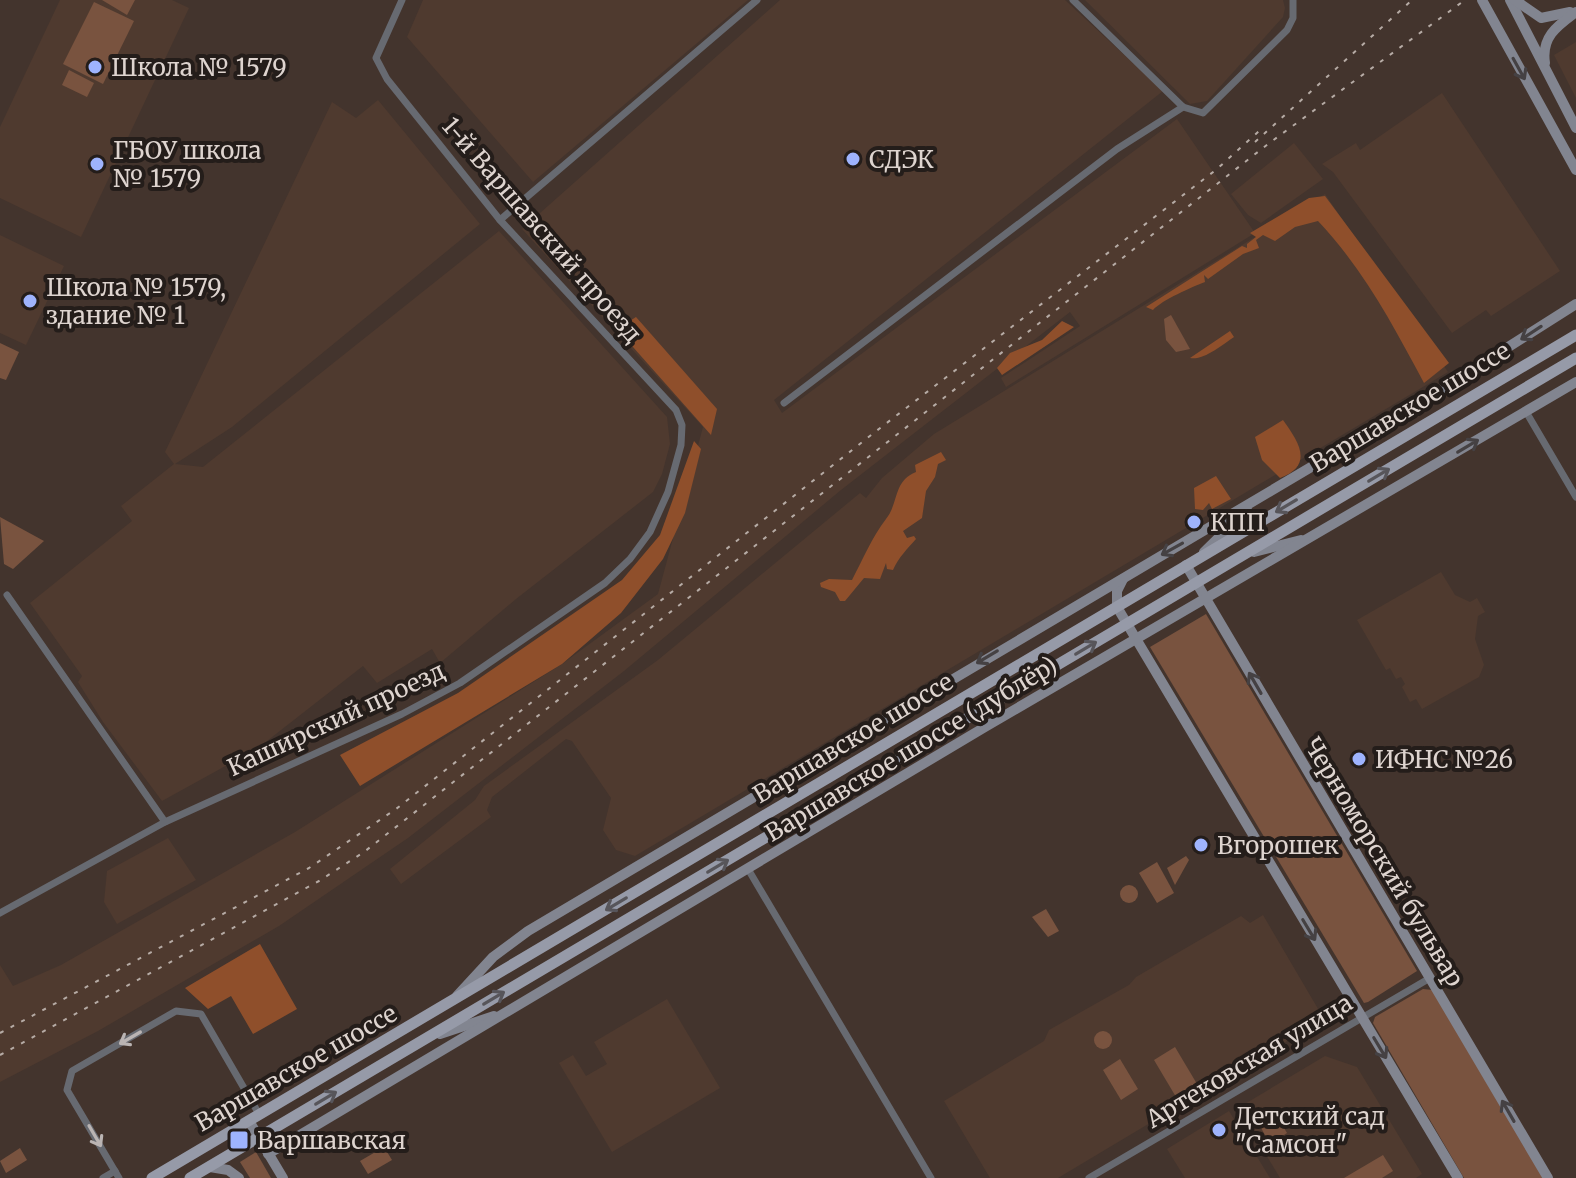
<svg xmlns="http://www.w3.org/2000/svg" width="1576" height="1178" font-family="Merriweather,serif">
	<rect width="100%" height="100%" fill="#43342d"/>
	<g fill="#4f3a2f">
		<polygon points="60,0 172,0 189,8 81,237 0,198 0,127"/>
		<polygon points="423,0 748,0 533,182 407,37"/>
		<polygon points="780,0 1065,0 1163,91 774,400 782,413 1177,119 1255,233 1006,387 1001,378 1080,326 1070,312 841,490 624,671 408,838 279,926 98,1031 0,1082 0,965 13,986 61,965 295,832 562,664 658,594 703,427 522,229"/>
		<polygon points="1085,0 1283,0 1285,8 1283,17 1207,101 1190,104"/>
		<polygon points="1576,42 1576,98 1554,55"/>
		<polygon points="1442,93 1560,271 1491,316 1486,310 1452,333 1333,172 1322,164 1356,143 1360,150"/>
		<polygon points="378,100 480,224 232,427 175,464 203,467 499,231 667,417 670,444 662,474 653,492 516,599 440,663 432,649 377,683 363,666 258,748 162,801 103,722 78,682 82,676 30,603 132,521 121,506 174,464 165,452 332,102 356,118"/>
		<polygon points="1294,143 1323,179 1261,223 1248,215 1231,194"/>
		<polygon points="1325,194 1448,372 635,856 616,850 603,830 611,798 572,741 566,739 492,797 487,810 491,817 401,884 390,869 475,800 484,786 658,660 860,493 866,498 882,478 934,434"/>
		<polygon points="0,235 64,266 26,345 0,333"/>
		<polygon points="1441,572 1455,595 1470,602 1477,598 1485,612 1478,616 1475,639 1484,665 1479,677 1422,709 1416,699 1410,702 1402,687 1405,684 1401,677 1396,679 1390,668 1386,670 1357,620"/>
		<polygon points="168,838 196,880 117,924 104,902 107,871"/>
		<polygon points="1263,915 1324,1019 1058,1178 990,1178 944,1101 1044,1041 1049,1030 1129,985 1136,977 1241,916 1250,923"/>
		<polygon points="667,999 720,1088 612,1152 559,1063 573,1055 586,1076 607,1064 594,1042"/>
		<polygon points="1325,1056 1357,1067 1422,1174 1416,1178 1280,1178 1238,1108"/>
		<polygon points="1229,1111 1270,1178 1185,1178 1167,1149"/>
	</g>
	<g fill="#79533f">
		<polygon points="102,0 135,0 127,15"/>
		<polygon points="94,2 134,21 103,84 63,64"/>
		<polygon points="69,70 94,83 87,97 62,85"/>
		<polygon points="1171,315 1190,349 1176,352 1166,340 1164,319"/>
		<polygon points="0,343 19,352 6,380 0,378"/>
		<polygon points="0,517 44,541 13,569 4,564"/>
		<polygon points="1206,614 1417,971 1368,1002 1364,1003 1150,647"/>
		<polygon points="1186,856 1189,860 1175,885 1167,868"/>
		<polygon points="1157,862 1174,893 1157,903 1139,873"/>
		<circle cx="1129" cy="894" r="9"/>
		<polygon points="1046,909 1059,931 1048,937 1032,917"/>
		<polygon points="1423,989 1433,990 1544,1178 1464,1178 1373,1023 1375,1017"/>
		<circle cx="1103" cy="1040" r="9"/>
		<polygon points="1175,1047 1200,1089 1179,1102 1154,1060"/>
		<polygon points="1120,1059 1138,1089 1121,1100 1103,1070"/>
		<polygon points="1273,1109 1287,1133 1270,1144 1256,1119"/>
		<polygon points="384,1147 392,1160 368,1174 360,1161"/>
		<polygon points="20,1148 27,1160 6,1173 0,1161"/>
		<polygon points="256,1152 271,1178 250,1178 240,1162"/>
		<polygon points="1383,1155 1393,1171 1382,1178 1344,1178"/>
	</g>
	<g fill="#8f4f2b">
		<path d="M1325 196 1449 363 1424 383C1393 325 1364 270 1318 221L1295 227 1275 241 1263 235 1256 240 1259 248 1243 254 1208 279 1204 275 1205 282C1192 287 1162 300 1153 310L1146 307 1242 246 1247 248V244L1256 237 1250 233 1309 198Z"/>
		<polygon points="636,317 717,409 711,435 617,329"/>
		<polygon points="1062,321 1074,327 1002,375 997,368 1010,353 1042,340"/>
		<path d="M1230 331 1234 337C1222 345 1203 361 1190 358Z"/>
		<path d="M1283 420C1298 441 1315 465 1280 478L1262 460 1255 437Z"/>
		<polygon points="694,441 701,449 685,513 663,559 621,613 562,664 360,786 340,755 458,693 622,580 660,535"/>
		<path d="M941 452 946 460 938 464 935 477 926 491 922 518 903 531 907 538 914 536 916 539C907 549 899 557 893 570L887 569 886 563 880 579 864 578 845 601H840L835 592 821 587 820 583 829 579 852 580C863 559 872 537 886 519 899 503 893 481 916 472L915 465Z"/>
		<polygon points="1216,476 1231,499 1212,509 1209,503 1203,510 1195,509 1194,488"/>
		<polygon points="260,944 297,1009 253,1034 231,996 208,1009 185,988"/>
	</g>
	<g fill="none" stroke-linecap="round" stroke-linejoin="round">
		<g stroke="#676a71" stroke-width="7">
			<polyline points="1073,0 1183,107 1203,113 1287,30 1293,18 1293,0"/>
			<polyline points="500,220 757,0"/>
			<polyline points="784,403 1117,149 1183,107"/>
			<polyline points="1525,410 1576,497"/>
			<polyline points="7,595 165,822"/>
			<polyline points="748,869 931,1178"/>
			<polyline points="0,913 165,822 402,714 460,683 605,583 630,559 650,532 668,492 681,445 682,425 676,410 500,220 387,79 376,58 402,0"/>
			<polyline points="103,1178 115,1171"/>
			<polyline points="119,1178 67,1090 72,1071 176,1011 201,1014 259,1114"/>
			<polyline points="1089,1178 1430,978"/>
		</g>
		<g stroke="#828590" stroke-width="10">
			<polyline points="1482,0 1576,170"/>
			<polyline points="1510,0 1576,128"/>
			<polyline points="1515,0 1541,18 1570,12"/>
			<path d="M1545 63C1541 37 1557 26 1576 12"/>
			<polyline points="1204,552 1247,510"/>
			<polyline points="1254,552 1301,540"/>
			<polyline points="1186,565 1548,1178"/>
			<polyline points="1123,579 1117,591 1117,607 1458,1178"/>
			<polyline points="457,996 493,957 528,931 1431,396 1576,304"/>
			<polyline points="440,1034 494,1016"/>
			<polyline points="249,1121 283,1178"/>
			<polyline points="268,1154 985,727 1576,382"/>
			<polyline points="210,1167 228,1170 239,1178"/>
		</g>
		<g stroke="#969aa8" stroke-width="11">
			<polyline points="152,1178 1576,335"/>
			<polyline points="190,1178 1576,358"/>
		</g>
		<g stroke="#b6aba5" stroke-width="2" stroke-dasharray="4 8" stroke-linecap="butt">
			<polyline points="1255,142 1412,0"/>
			<polyline points="0,1033 309,868 396,809 875,432 1217,169 1259,131"/>
			<polyline points="0,1055 319,881 364,852 1268,144 1465,0"/>
		</g>
	</g>
	<defs><path id="oneway-shaft" d="M-6 0H5M1.5-3L5.5 0L1.5 3" fill="none" stroke-width="1.6" stroke-linecap="round" stroke-linejoin="round" transform="scale(2)"/></defs>
	<g stroke="#454143">
		<use href="#oneway-shaft" transform="translate(1519 69) rotate(61)"/>
		<use href="#oneway-shaft" transform="translate(1531 333) rotate(147)"/>
		<use href="#oneway-shaft" transform="translate(1468 446) rotate(-31)"/>
		<use href="#oneway-shaft" transform="translate(1172 549) rotate(151)"/>
		<use href="#oneway-shaft" transform="translate(987 657) rotate(149)"/>
		<use href="#oneway-shaft" transform="translate(1255 683) rotate(-120)"/>
		<use href="#oneway-shaft" transform="translate(1309 930) rotate(59)"/>
		<use href="#oneway-shaft" transform="translate(1380 1048) rotate(59)"/>
		<use href="#oneway-shaft" transform="translate(1508 1111) rotate(-120)"/>
	</g>
	<g stroke="#57555a">
		<use href="#oneway-shaft" transform="translate(1379 475) rotate(-31)"/>
		<use href="#oneway-shaft" transform="translate(1286 506) rotate(149)"/>
		<use href="#oneway-shaft" transform="translate(1086 648) rotate(-31)"/>
		<use href="#oneway-shaft" transform="translate(718 866) rotate(-31)"/>
		<use href="#oneway-shaft" transform="translate(616 904) rotate(149)"/>
		<use href="#oneway-shaft" transform="translate(494 998) rotate(-31)"/>
		<use href="#oneway-shaft" transform="translate(326 1098) rotate(-31)"/>
	</g>
	<g stroke="#bab4b3">
		<use href="#oneway-shaft" transform="translate(130 1038) rotate(150)"/>
		<use href="#oneway-shaft" transform="translate(95 1136) rotate(60)"/>
	</g>
	<g fill="#9eb3fd" stroke="#241d1a" stroke-width="3">
		<circle cx="95" cy="67" r="8"/>
		<circle cx="853" cy="159" r="8"/>
		<circle cx="97" cy="164" r="8"/>
		<circle cx="30" cy="301" r="8"/>
		<circle cx="1194" cy="522" r="8"/>
		<circle cx="1359" cy="759" r="8"/>
		<circle cx="1201" cy="845" r="8"/>
		<circle cx="1219" cy="1130" r="8"/>
		<rect x="229" y="1130" width="20" height="20" rx="4"/>
	</g>
	<g text-anchor="middle" dominant-baseline="central" stroke-width="8" stroke-linejoin="round" paint-order="stroke">
		<g font-size="24" fill="#ded4cf" stroke="#241d1a" text-anchor="start">
			<text x="111" y="67">Школа № 1579</text>
			<text x="113" y="150">ГБОУ школа<tspan x="113" dy="28">№ 1579</tspan></text>
			<text x="869" y="159">СДЭК</text>
			<text x="46" y="287">Школа № 1579,<tspan x="46" dy="28">здание № 1</tspan></text>
			<text x="1210" y="522">КПП</text>
			<text x="1375" y="759">ИФНС №26</text>
			<text x="1217" y="845">Вгорошек</text>
			<text x="1235" y="1116">Детский сад<tspan x="1235" dy="28">"Самсон"</tspan></text>
			<text x="257" y="1140">Варшавская</text>
		</g>
		<g font-size="24" fill="#ded4cf" stroke="#241d1a">
			<text transform="translate(542 230) rotate(49)">1-й Варшавский проезд</text>
			<text transform="translate(1410 407) rotate(-31)">Варшавское шоссе</text>
			<text transform="translate(336 719) rotate(-25)">Каширский проезд</text>
			<text transform="translate(853 738) rotate(-31)">Варшавское шоссе</text>
			<text transform="translate(911 749) rotate(-31)">Варшавское шоссе (дублёр)</text>
			<text transform="translate(1384 862) rotate(59)">Черноморский бульвар</text>
			<text transform="translate(1249 1061) rotate(-31)">Артековская улица</text>
			<text transform="translate(296 1068) rotate(-30)">Варшавское шоссе</text>
		</g>
	</g>
</svg>
